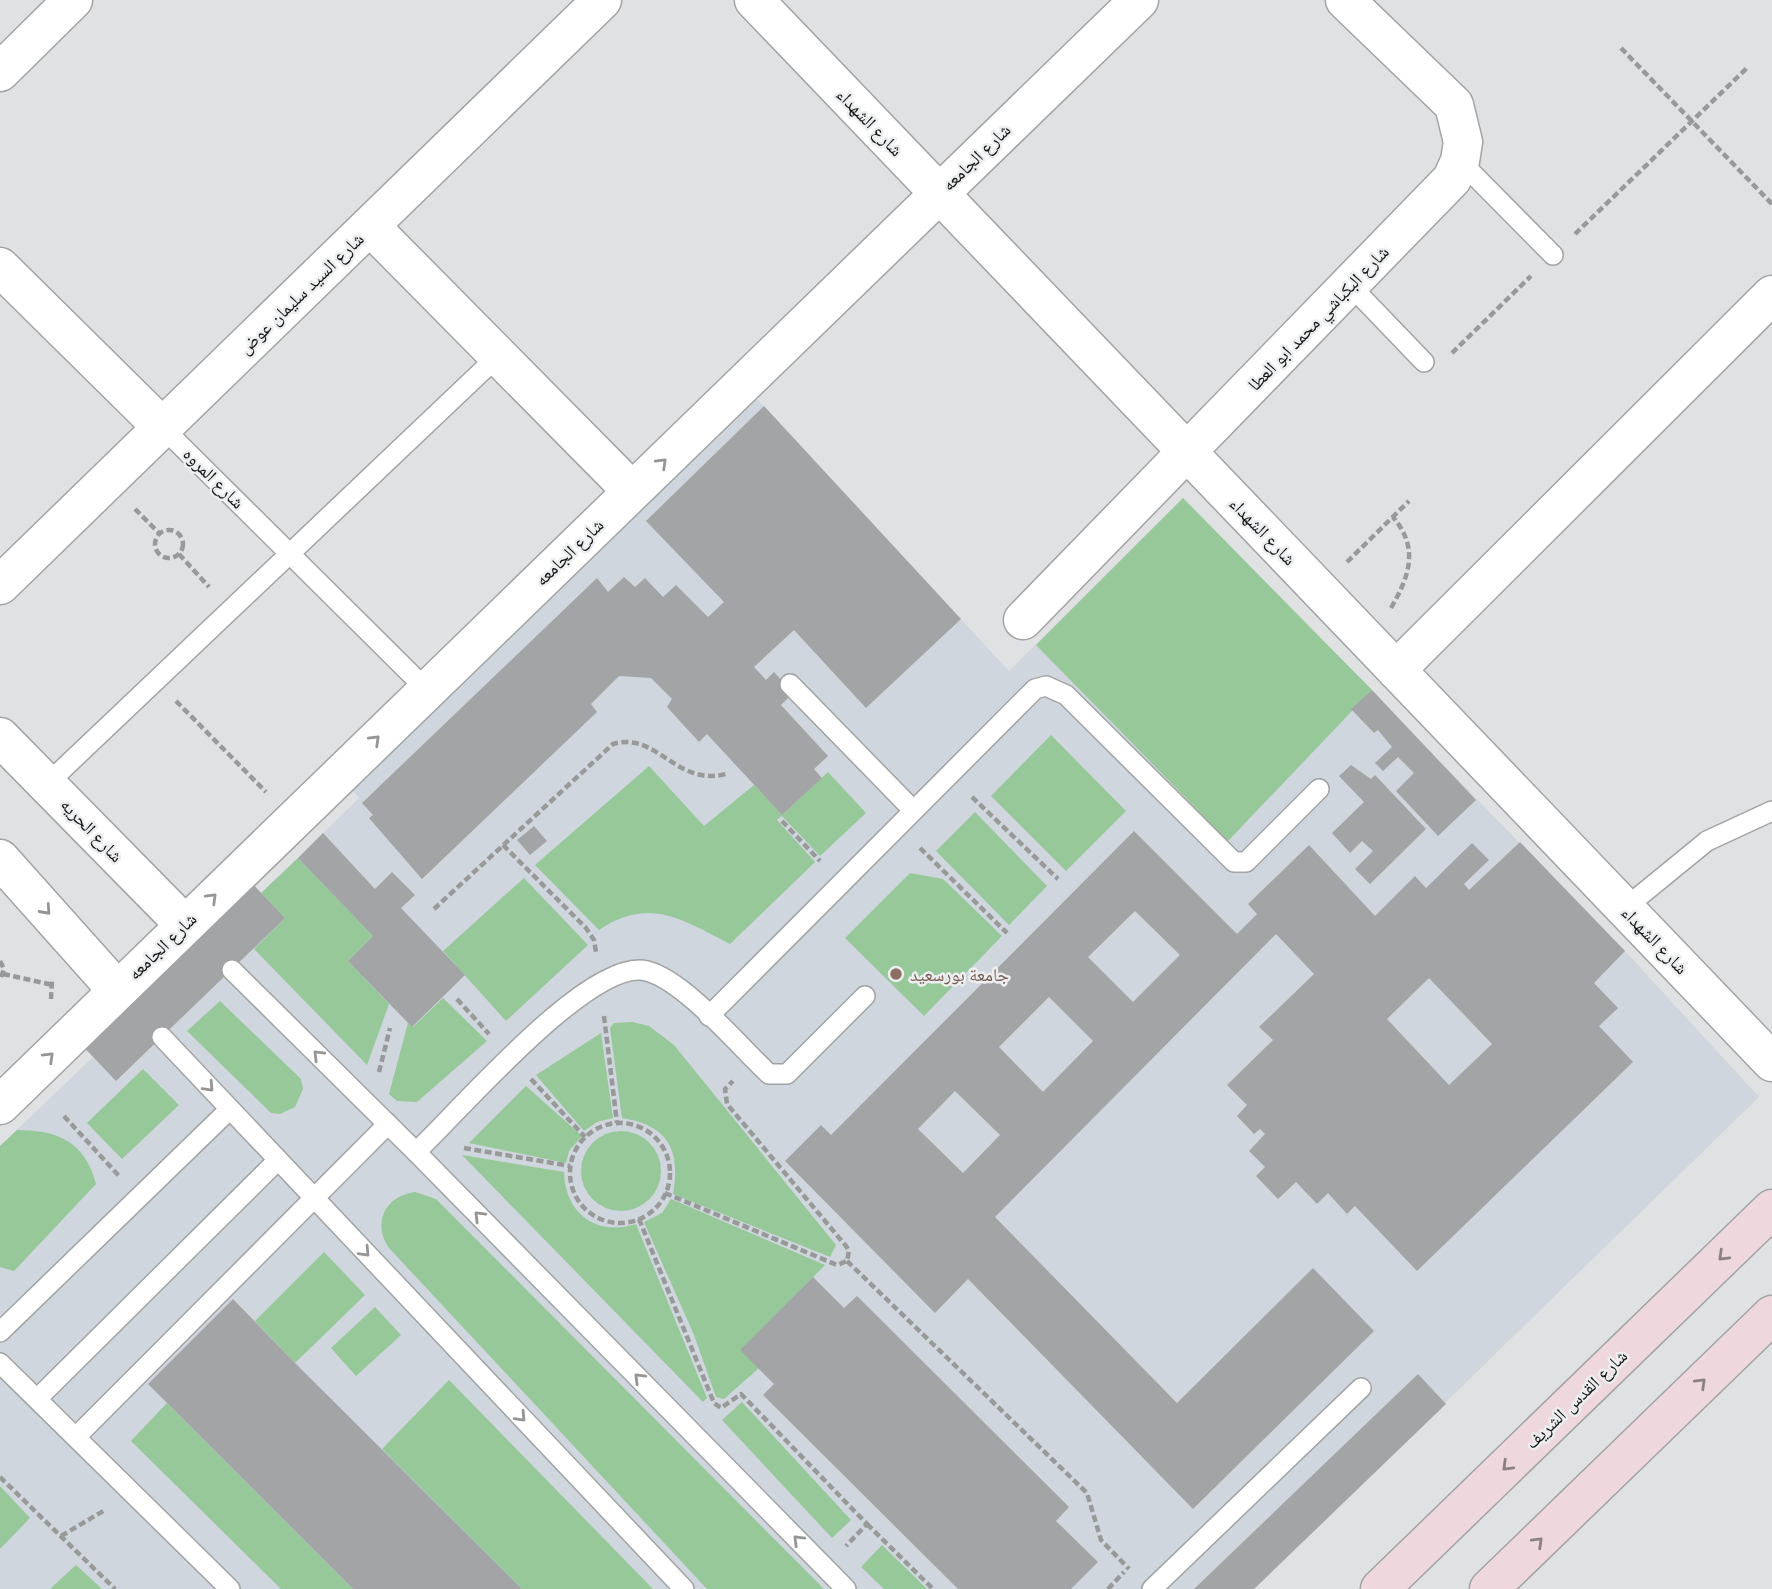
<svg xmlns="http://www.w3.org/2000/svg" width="1772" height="1589" font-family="Raleway,'Noto Naskh Arabic',sans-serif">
	<rect width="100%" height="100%" fill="#e0e1e2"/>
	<polygon fill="#cfd6dd" points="755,397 1009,671 1183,498 1625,951 1759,1097 1254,1589 0,1589 0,1146 93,1057 77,1040 246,877 262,893 359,798 349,786"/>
	<g fill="#96c89a">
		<polygon points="1183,498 1372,690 1228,841 1036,645"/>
		<polygon points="1051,735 1126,811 1066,871 991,796"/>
		<path d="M649 766 704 826 754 785 782 815 828 772 866 813 820 856 782 816 777 820 815 862 730 944C682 920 650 896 599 930L535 865Z"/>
		<polygon points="975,812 1047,886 1009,925 936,851"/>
		<polygon points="298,858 373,936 348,961 389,1004 367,1065 254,949 285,918 261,893"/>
		<polygon points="910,873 943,879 1002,936 924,1016 845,938"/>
		<polygon points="524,878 588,945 506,1021 443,951"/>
		<polygon points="443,998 487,1041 417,1102 397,1101 389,1094 408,1023 413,1027"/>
		<polygon points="220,1001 301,1079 303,1089 295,1107 280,1114 271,1113 187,1031"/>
		<path d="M632 1022 649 1026 674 1045 836 1245 830 1257 673 1194C681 1150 668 1125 622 1118L610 1028 614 1023Z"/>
		<polygon points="601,1033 613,1118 597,1122 584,1131 536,1075"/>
		<polygon points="143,1069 179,1105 122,1159 87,1123"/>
		<polygon points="526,1086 582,1136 569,1151 566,1163 469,1143"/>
		<path d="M17 1130C58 1130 85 1142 96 1184L14 1271 0 1267V1146Z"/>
		<circle cx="621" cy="1171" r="40"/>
		<path d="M462 1155 564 1172C565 1213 596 1237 636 1224L707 1398 703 1402Z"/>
		<path d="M415 1192 436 1199 824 1589H707L389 1248C372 1223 385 1196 415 1192Z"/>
		<polygon points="671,1199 825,1265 741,1350 759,1368 724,1399 716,1397 694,1335 644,1222 662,1213"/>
		<polygon points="324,1252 365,1295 295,1363 255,1321"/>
		<polygon points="375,1307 401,1335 356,1376 331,1348"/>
		<polygon points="449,1380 653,1589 522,1589 382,1449"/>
		<polygon points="742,1402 851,1520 832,1538 722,1420"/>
		<polygon points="167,1403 353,1589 281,1589 131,1441"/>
		<polygon points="0,1486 30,1518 0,1549"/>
		<polygon points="882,1545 927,1589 884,1589 861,1567"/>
		<polygon points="76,1565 102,1589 50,1589"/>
	</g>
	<g fill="#a3a4a5" fill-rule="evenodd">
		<polygon points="764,406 961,619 866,708 794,630 754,667 766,680 774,672 793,693 781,705 828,756 814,769 822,778 782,815 707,734 699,742 667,707 672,699 651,678 619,676 591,704 597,712 422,879 369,818 373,815 362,803 597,578 608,592 624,577 635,587 645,578 663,597 676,585 708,617 724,602 646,521"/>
		<polygon points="1372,690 1476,800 1438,836 1396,791 1414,773 1398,757 1383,771 1375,763 1392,747 1378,730 1374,733 1351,709"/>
		<polygon points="1351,765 1371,779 1375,775 1426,829 1370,884 1355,869 1373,851 1362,841 1350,853 1332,833 1364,802 1339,776"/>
		<polygon points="534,826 547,841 530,855 517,840"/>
		<path d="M1134 831 1237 934 1257 914 1248 904 1309 845 1375 916 1415 876 1426 888 1472 843 1489 860 1464 884 1469 890 1520 842 1625 951 1594 983 1618 1008 1599 1026 1633 1062 1417 1271 1355 1206 1347 1214 1328 1193 1317 1204 1296 1182 1278 1199 1256 1176 1265 1167 1249 1151 1265 1134 1260 1129 1254 1134 1237 1116 1247 1105 1227 1085 1273 1040 1259 1027 1314 974 1276 934 995 1217 1177 1403 1313 1268 1374 1331 1193 1509 968 1279 935 1313 785 1161 821 1125 831 1135ZM1135 911 1180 955 1133 1002 1088 957ZM1429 978 1492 1044 1449 1085 1387 1019ZM1049 997 1093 1041 1043 1092 999 1047ZM955 1091 1000 1135 963 1173 918 1129Z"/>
		<polygon points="323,833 375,889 392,872 415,895 401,908 465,975 412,1027 348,961 373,936 298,858"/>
		<polygon points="246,877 285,918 116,1081 77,1040"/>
		<polygon points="813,1277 844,1308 857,1296 1069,1507 1056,1521 1098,1562 1071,1589 958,1589 763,1395 774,1384 740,1350"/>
		<polygon points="233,1299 295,1363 522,1589 353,1589 148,1384"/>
		<polygon points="1418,1374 1446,1404 1254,1589 1194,1589"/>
	</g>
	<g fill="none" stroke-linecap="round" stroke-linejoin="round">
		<defs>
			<g id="lane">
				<polyline points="1460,161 1553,255"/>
				<polyline points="1350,285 1424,362"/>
				<polyline points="162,427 427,690"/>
				<polyline points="790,684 913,810"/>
				<polyline points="47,784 498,356"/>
				<polyline points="1625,908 1707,841 1772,811"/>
				<polyline points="232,970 416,1152 846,1589"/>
				<polyline points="709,1016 1035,689 1046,686 1066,695 1234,862 1246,862 1319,789"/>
				<polyline points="162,1037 684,1589"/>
				<path d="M416 1152C458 1113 591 956 647 971 685 981 739 1046 769 1074H787L865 996"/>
				<polyline points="0,1332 230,1109"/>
				<polyline points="0,1363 230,1589"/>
				<polyline points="37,1399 278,1160"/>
				<polyline points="76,1437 388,1124"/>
				<polyline points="1152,1589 1361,1388"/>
			</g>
			<g id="street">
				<polyline points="754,0 1772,1062"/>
				<polyline points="0,72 73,0"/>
				<polyline points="370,226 632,491"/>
				<polyline points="0,267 162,427"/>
				<polyline points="0,585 602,0"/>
				<polyline points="1023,620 1452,179 1460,161 1463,142 1454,105 1345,0"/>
				<polyline points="1396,670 1772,295"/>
				<polyline points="0,737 184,924"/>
				<polyline points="0,859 117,990"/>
				<polyline points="0,1105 1139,0"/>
			</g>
			<g id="secondary">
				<polyline points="1380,1589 1772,1209"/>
				<polyline points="1489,1589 1772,1315"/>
			</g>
		</defs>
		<use href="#lane" stroke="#a2a3a4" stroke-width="22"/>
		<use href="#street" stroke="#a2a3a4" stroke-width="41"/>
		<use href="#secondary" stroke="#a2a3a4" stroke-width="41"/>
		<g stroke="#989999" stroke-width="4.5" stroke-dasharray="7 3.5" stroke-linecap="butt">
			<polyline points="1621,48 1772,204"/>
			<polyline points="1575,234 1748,67"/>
			<polyline points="1452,353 1531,276"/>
			<polyline points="135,509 160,534"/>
			<circle cx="169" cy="544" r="14"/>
			<polyline points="179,554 209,587"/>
			<polyline points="1347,562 1409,501"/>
			<path d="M1391 608C1410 575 1419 548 1393 517"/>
			<polyline points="176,701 266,792"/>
			<polyline points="972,797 1058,879"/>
			<polyline points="782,821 820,861"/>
			<polyline points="503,845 586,928 594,940 596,952"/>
			<polyline points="920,848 1007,933"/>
			<path d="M434 909 613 744C657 731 676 787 726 774"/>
			<polyline points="0,961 4,969 0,980"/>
			<polyline points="3,974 53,985"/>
			<polyline points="51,999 52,980"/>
			<polyline points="457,999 489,1034"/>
			<polyline points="604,1016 617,1123"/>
			<polyline points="379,1072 390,1028"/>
			<polyline points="531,1079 585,1137"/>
			<polyline points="64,1116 119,1176"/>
			<circle cx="620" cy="1173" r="50"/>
			<polyline points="464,1148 570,1166"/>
			<polyline points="665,1193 837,1265 847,1261 849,1251 846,1246 727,1104 725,1089 733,1081"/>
			<polyline points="639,1219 714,1403 721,1408 741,1394 867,1524 846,1546"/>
			<polyline points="847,1261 1087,1493 1101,1540 1129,1569"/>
			<polyline points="0,1477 115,1589"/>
			<polyline points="867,1524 933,1589"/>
			<polyline points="61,1536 105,1510"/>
			<polyline points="1108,1589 1124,1572"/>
		</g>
		<use href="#lane" stroke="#fff" stroke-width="19"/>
		<use href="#street" stroke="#fff" stroke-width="38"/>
		<use href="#secondary" stroke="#eed8dd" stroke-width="38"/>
	</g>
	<defs><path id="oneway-chevron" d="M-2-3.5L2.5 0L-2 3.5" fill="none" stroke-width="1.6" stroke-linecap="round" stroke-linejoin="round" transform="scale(1.75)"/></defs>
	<g stroke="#959595">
		<use href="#oneway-chevron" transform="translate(662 463) rotate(-44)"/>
		<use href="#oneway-chevron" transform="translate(375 740) rotate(-44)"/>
		<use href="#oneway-chevron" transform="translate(212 898) rotate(-44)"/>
		<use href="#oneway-chevron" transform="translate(46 910) rotate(48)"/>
		<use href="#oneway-chevron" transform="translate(318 1055) rotate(-135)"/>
		<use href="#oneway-chevron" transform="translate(49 1057) rotate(-44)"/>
		<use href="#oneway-chevron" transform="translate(209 1087) rotate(47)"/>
		<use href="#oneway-chevron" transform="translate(479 1216) rotate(-135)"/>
		<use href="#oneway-chevron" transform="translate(365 1252) rotate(47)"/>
		<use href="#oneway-chevron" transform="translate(639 1378) rotate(-135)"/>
		<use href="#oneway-chevron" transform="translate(521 1417) rotate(47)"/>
		<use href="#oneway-chevron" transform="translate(798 1540) rotate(-135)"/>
	</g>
	<g stroke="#8b8083">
		<use href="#oneway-chevron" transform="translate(1723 1256) rotate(136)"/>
		<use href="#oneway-chevron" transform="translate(1701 1383) rotate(-44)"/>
		<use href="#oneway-chevron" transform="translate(1507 1466) rotate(136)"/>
		<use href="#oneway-chevron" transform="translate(1538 1542) rotate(-44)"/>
	</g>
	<circle fill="#8d6e63" stroke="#edeeef" stroke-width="2.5" cx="896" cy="974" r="7"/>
	<g text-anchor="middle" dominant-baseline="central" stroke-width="5" stroke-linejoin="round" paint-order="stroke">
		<g font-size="18" fill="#131414" stroke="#edeeef">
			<text transform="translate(870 122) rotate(46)">شارع الشهداء</text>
			<text transform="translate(976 157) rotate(-44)">شارع الجامعه</text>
			<text transform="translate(301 293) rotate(-44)">شارع السيد سليمان عوض</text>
			<text transform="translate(1318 318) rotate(-46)">شارع البكباشي محمد ابو العطا</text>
			<text transform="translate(214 478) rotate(45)">شارع المروه</text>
			<text transform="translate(1263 531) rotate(46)">شارع الشهداء</text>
			<text transform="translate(569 552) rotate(-44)">شارع الجامعه</text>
			<text transform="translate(92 830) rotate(46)">شارع الحريه</text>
			<text transform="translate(1655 940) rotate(46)">شارع الشهداء</text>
			<text transform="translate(162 946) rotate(-44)">شارع الجامعه</text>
			<text transform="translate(1576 1399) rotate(-44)">شارع القدس الشريف</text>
		</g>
		<g font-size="18" fill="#785e54" stroke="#edeeef" text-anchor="start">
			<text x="910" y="974">جامعة بورسعيد</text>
		</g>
	</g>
</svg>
